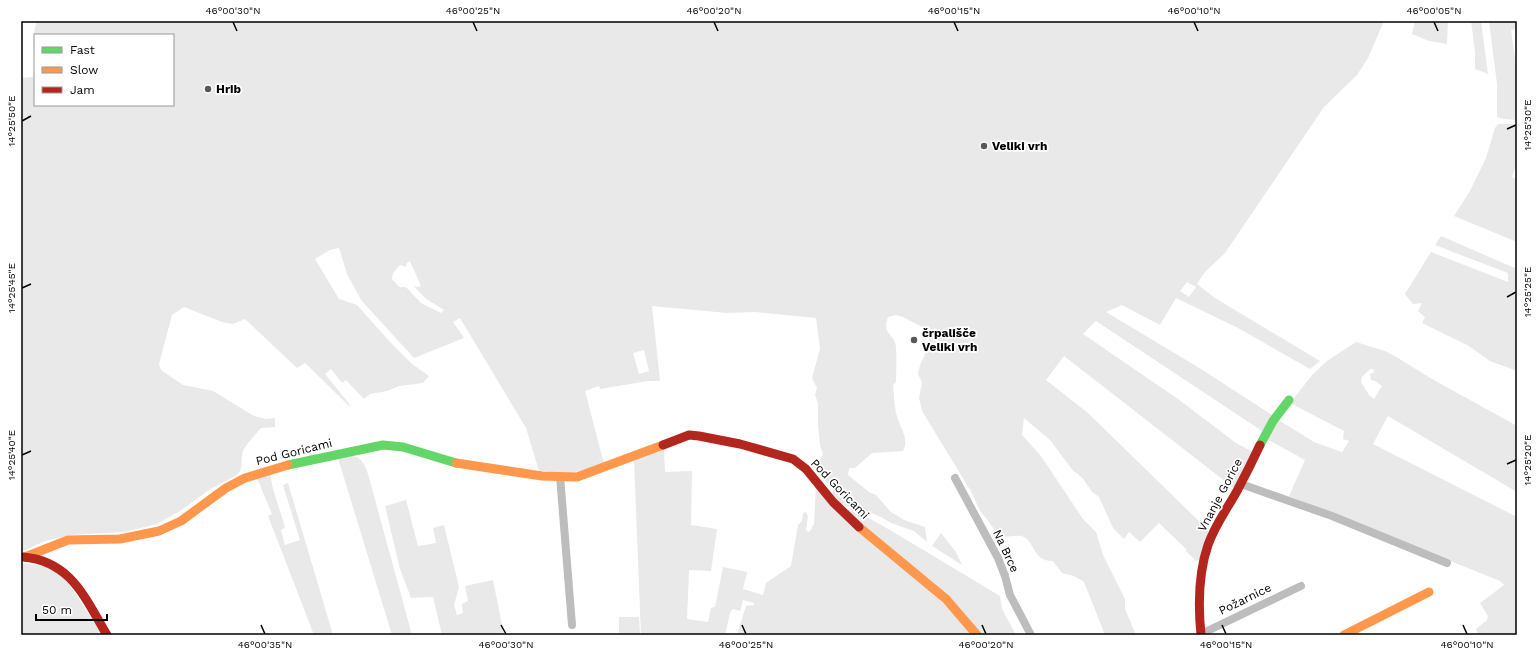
<svg xmlns="http://www.w3.org/2000/svg" width="1538" height="656" font-family="'Work Sans',sans-serif">
	<rect width="100%" height="100%" fill="#fff"/>
	<g fill="#e9e9e9" fill-rule="evenodd">
		<path d="M37 21H1384L1368 58 1357 75 1324 107 1225 253 1205 272 1197 284 1215 298 1320 361 1310 369 1238 328 1176 298 1160 325 1122 305 1106 312 1201 369 1269 413 1273 416 1262 431 1096 321 1083 334 1178 399 1236 443 1253 452 1235 489 1064 356 1046 380 1088 413 1207 529 1209 534 1199 560 1196 561 1186 551V549L1159 523 1140 542 1129 532 1124 539 1113 528 1099 497 1092 492 1084 480 1077 473 1074 472 1050 440 1024 418 1022 435 1041 456 1083 519 1096 532 1103 555 1125 599V609L1136 635H1105L1084 582 1074 576 1062 573 1053 561C1032 561 1036 542 1022 536 1020 535 1005 537 1000 537L979 509 972 493 922 411 919 398 922 383 918 374 920 365 928 348 930 334 926 329 903 317 896 315 888 317C881 335 895 333 896 347 897 359 896 370 896 382L893 385C894 395 894 404 896 413 899 427 910 438 903 451L872 453 855 468H849L848 475 869 492 876 495 891 512 904 520 925 527 927 542 914 531 891 523 881 517 860 508 839 504 831 494 834 489 821 477 820 461 823 454 820 445 818 425V403L815 395 817 388 812 378 820 349 816 318 755 312 727 313 652 306 660 381H648L600 389 599 386 585 391 604 464 572 473 539 471 526 428 460 318 453 322 464 338 414 358 361 300 347 274 339 248 330 250 315 259 339 299 357 305 391 343 412 364 429 376 423 383 399 386 387 391 370 394 364 399 346 380 342 383 331 369 325 374 351 406 348 405 305 363 297 368 245 319 233 324 222 322 184 307 172 315 159 364 161 370 183 385 213 391 254 416 266 419 275 418V427L261 428C255 435 247 443 243 451 240 459 244 469 237 475L209 490 180 511 157 524 124 532 70 535 45 541 21 552V78L33 77C36 58 30 39 37 21ZM35 35H173V105H35ZM410 261 421 286 417 287 413 285 425 298 444 310 441 313 421 303 406 287H399L392 279 393 273 400 265 406 267 407 263ZM1187 282 1196 287 1189 297 1180 291ZM644 350 649 371 639 374 633 353Z"/>
		<polygon points="1415,21 1448,21 1447,44 1429,41 1412,34"/>
		<polygon points="1471,21 1481,21 1488,74 1475,69 1475,52"/>
		<polygon points="1489,21 1517,21 1517,29 1511,30 1517,72 1517,120 1503,119 1497,117 1497,84"/>
		<polygon points="1498,124 1517,124 1517,163 1512,177 1517,179 1517,242 1454,216 1470,191 1486,158 1495,128"/>
		<polygon points="1441,236 1517,269 1517,371 1490,361 1469,346 1422,323 1425,317 1418,311 1422,303 1413,304 1405,294 1431,252 1508,282 1508,273 1435,245"/>
		<path d="M1356 342 1385 351 1398 358 1432 379 1517 426V492L1388 416 1373 444 1517 517V635H1478L1476 629 1487 620 1488 616 1480 603 1504 585 1500 581 1289 496 1305 460 1265 438 1277 419 1314 442 1342 452 1349 441 1343 439 1344 431 1290 403 1313 374 1327 361ZM1370 369H1373L1374 372 1370 374 1371 380 1375 381 1382 386 1374 399 1369 395 1361 382 1362 377Z"/>
		<polygon points="664,449 665,472 692,471 691,525 717,529 711,571 689,570 687,619 708,622 711,608 715,607 723,567 747,572 743,589 763,595 766,583 791,566 798,525 802,521 803,513 806,512 808,516 806,530 808,532 810,531 814,524 816,486 925,584 973,635 737,635 746,606 754,605 754,603 743,600 740,611 733,609 730,613 725,635 641,635 634,460"/>
		<path d="M351 456C361 456 365 465 368 474L412 635H392L338 458Z"/>
		<polygon points="270,474 273,489 285,527 281,530 285,545 300,540 283,485 288,483 333,635 314,635 268,516 272,514 257,478"/>
		<polygon points="406,500 418,546 436,543 433,528 444,525 459,587 454,605 457,615 463,613 462,604 468,601 465,586 493,580 504,635 442,635 433,597 411,598 400,569 385,506"/>
		<polygon points="845,509 861,514 890,530 1000,596 1002,609 1016,635 982,635"/>
		<polygon points="941,533 956,552 962,565 932,546"/>
		<polygon points="21,563 50,567 68,583 103,635 21,635"/>
		<polygon points="619,617 639,617 640,635 619,635"/>
	</g>
	<g fill="none" stroke-linecap="round" stroke-linejoin="round">
		<g stroke="#bdbdbd" stroke-width="8">
			<polyline points="560,476 572,625"/>
			<polyline points="955,478 998,558 1005,576 1010,595 1031,635"/>
			<polyline points="1241,484 1332,516 1447,563"/>
			<polyline points="1201,634 1301,586"/>
		</g>
		<g stroke="#63d668" stroke-width="9">
			<polyline points="1260,445 1273,421 1289,400"/>
			<polyline points="288,465 383,445 403,447 456,463"/>
		</g>
		<g stroke="#ff974d" stroke-width="9">
			<polyline points="456,463 542,476 577,477 663,445"/>
			<polyline points="859,527 946,599 977,635"/>
			<polyline points="25,557 68,540 120,539 159,531 181,521 226,488 245,478 288,465"/>
			<polyline points="1344,635 1429,592"/>
		</g>
		<g stroke="#b3261e" stroke-width="9">
			<polyline points="663,445 689,435 699,436 740,444 793,459 806,469 833,502 859,527"/>
			<path d="M23 557C71 561 85 598 107 635"/>
			<path d="M1201 635C1198 605 1198 574 1208 545 1215 525 1227 509 1237 491 1245 476 1253 460 1260 445"/>
		</g>
	</g>
	<path fill="none" stroke="#000" stroke-width="1.5" d="M233 22 237 31M473 22 477 31M714 22 718 31M954 22 958 31M1194 22 1198 31M1434 22 1438 31M22 121 31 116M1507 129 1516 125M22 288 31 284M1507 297 1516 292M22 455 31 451M1507 464 1516 460M261 625 265 634M501 625 506 634M742 625 746 634M982 625 986 634M1222 625 1226 634M1463 625 1467 634"/>
	<g fill="#595959" stroke="#fff" stroke-width="1.5">
		<circle cx="208" cy="89" r="4"/>
		<circle cx="984" cy="146" r="4"/>
		<circle cx="914" cy="340" r="4"/>
	</g>
	<g text-anchor="middle" dominant-baseline="central" stroke-width="3.5" stroke-linejoin="round" paint-order="stroke">
		<g font-size="12" font-weight="bold" fill="#000" stroke="#fff" text-anchor="start">
			<text x="216" y="89">Hrib</text>
			<text x="992" y="146">Veliki vrh</text>
			<text x="922" y="333">črpališče<tspan x="922" dy="14">Veliki vrh</tspan></text>
		</g>
		<g font-size="12" fill="#000" stroke="#fff">
			<text transform="translate(294 452) rotate(-14)">Pod Goricami</text>
			<text transform="translate(840 489) rotate(46)">Pod Goricami</text>
			<text transform="translate(1220 495) rotate(-62)">Vnanje Gorice</text>
			<text transform="translate(1006 551) rotate(65)">Na Brce</text>
			<text transform="translate(1245 599) rotate(-26)">Požarnice</text>
		</g>
	</g>
	<rect width="1538" height="656" fill="none" stroke="#ffffff" stroke-width="44"/>
	<rect x="34" y="34" width="140" height="72" fill="#ffffff" stroke="#999999"/>
	<rect x="42" y="47" width="20" height="6" fill="#63d668" stroke="#999999"/>
	<text x="70" y="54" font-size="12" fill="#000000">Fast</text>
	<rect x="42" y="67" width="20" height="6" fill="#ff974d" stroke="#999999"/>
	<text x="70" y="74" font-size="12" fill="#000000">Slow</text>
	<rect x="42" y="87" width="20" height="6" fill="#b3261e" stroke="#999999"/>
	<text x="70" y="94" font-size="12" fill="#000000">Jam</text>
	<path d="M36 614v6h71v-6" fill="none" stroke="#000000" stroke-width="2"/>
	<text x="42" y="614" font-size="12" fill="#000000" stroke="#ffffff" stroke-width="3" paint-order="stroke">50 m</text>
	<rect x="22" y="22" width="1494" height="612" fill="none" stroke="#000" stroke-width="1.5"/>
	<g font-size="10" text-anchor="middle" fill="#000">
		<text x="233" y="14">46°00'30"N</text>
		<text x="473" y="14">46°00'25"N</text>
		<text x="714" y="14">46°00'20"N</text>
		<text x="954" y="14">46°00'15"N</text>
		<text x="1194" y="14">46°00'10"N</text>
		<text x="1434" y="14">46°00'05"N</text>
		<text transform="translate(11 121) rotate(-90)" y="4">14°25'50"E</text>
		<text transform="translate(1527 125) rotate(-90)" y="4">14°25'30"E</text>
		<text transform="translate(11 288) rotate(-90)" y="4">14°25'45"E</text>
		<text transform="translate(1527 292) rotate(-90)" y="4">14°25'25"E</text>
		<text transform="translate(11 455) rotate(-90)" y="4">14°25'40"E</text>
		<text transform="translate(1527 460) rotate(-90)" y="4">14°25'20"E</text>
		<text x="265" y="648">46°00'35"N</text>
		<text x="506" y="648">46°00'30"N</text>
		<text x="746" y="648">46°00'25"N</text>
		<text x="986" y="648">46°00'20"N</text>
		<text x="1226" y="648">46°00'15"N</text>
		<text x="1467" y="648">46°00'10"N</text>
	</g>
</svg>
